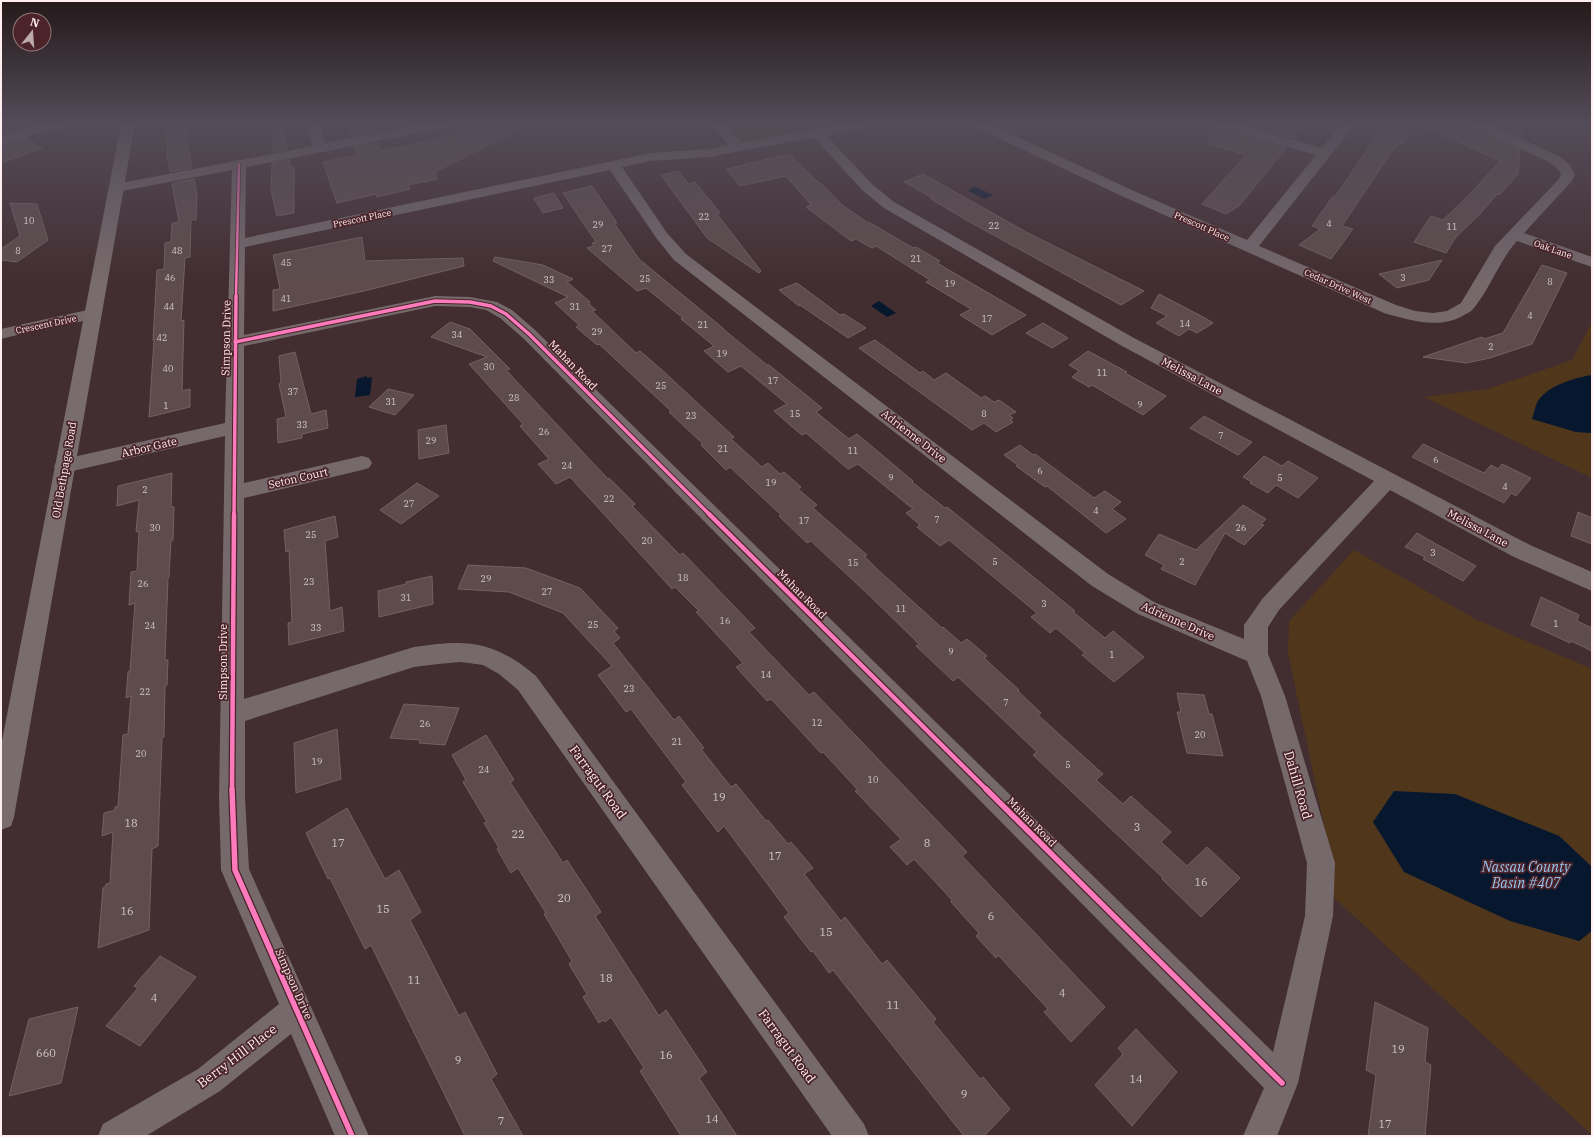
<svg xmlns="http://www.w3.org/2000/svg" width="1593" height="1137" font-family="'IBM Plex Serif',serif">
	<rect width="100%" height="100%" fill="#422d30"/>
	<g fill="#50371b">
		<polygon points="718,124 864,124 738,148"/>
		<polygon points="1592,322 1592,375 1575,378 1532,419 1576,432 1592,433 1592,478 1424,397 1487,389 1572,360"/>
		<polygon points="1354,550 1477,620 1592,669 1592,867 1559,835 1579,941 1592,931 1592,1135 1332,896 1331,859 1288,653 1289,621"/>
	</g>
	<g fill="#06172e">
		<polygon points="972,187 976,187 993,195 985,199 968,191"/>
		<polygon points="879,301 896,313 887,317 871,306"/>
		<path d="M1592 375V433L1576 432 1532 419C1534 413 1535 406 1538 401 1548 385 1575 378 1592 375Z"/>
		<polygon points="367,376 367,378 372,377 370,395 355,397 357,379"/>
		<polygon points="1394,791 1455,794 1559,836 1592,867 1592,931 1579,941 1510,921 1404,872 1373,822"/>
	</g>
	<g fill="#5e4c4c" stroke="#746161">
		<polygon points="1,124 4,124 14,131 1,135"/>
		<polygon points="186,124 188,147 192,168 170,172 167,157 167,127"/>
		<polygon points="274,124 281,124 287,149 272,152"/>
		<polygon points="347,124 371,124 374,132 351,136"/>
		<polygon points="510,124 525,124 526,126 435,172 437,179 408,185 410,189 377,197 376,194 337,203 323,162 357,155 354,147 378,143 381,151"/>
		<polygon points="1212,124 1215,124 1218,128 1286,148 1239,206 1226,214 1202,204 1246,155 1209,144"/>
		<polygon points="1242,124 1306,124 1294,138"/>
		<polygon points="1385,124 1415,124 1403,144 1399,143 1395,149 1394,148 1342,226 1353,229 1331,259 1299,245 1320,229 1312,226 1333,196 1335,196 1339,191"/>
		<polygon points="1420,124 1471,124 1473,128 1520,150 1518,174 1499,195 1497,194 1481,213 1455,238 1446,253 1414,242 1431,216 1443,220 1470,194 1500,161"/>
		<polygon points="1492,124 1523,124 1522,137"/>
		<polygon points="27,139 42,148 1,163 1,147"/>
		<polygon points="789,154 819,183 821,183 841,204 868,223 869,222 913,248 916,247 940,261 937,263 1026,315 992,335 960,315 971,309 926,282 930,280 876,246 872,248 856,239 851,241 806,207 811,205 786,176 740,186 726,169"/>
		<polygon points="289,160 291,167 294,167 294,213 277,216 271,190 272,163"/>
		<polygon points="679,171 688,184 695,182 720,213 717,214 761,271 759,273 707,238 661,175"/>
		<polygon points="923,174 1028,233 1144,291 1121,305 966,220 931,199 933,198 904,182"/>
		<polygon points="194,179 197,195 196,220 191,220 190,257 185,258 181,321 184,320 182,391 190,389 190,407 149,417 154,340 153,340 157,270 164,269 165,243 171,242 172,223 179,222 172,183"/>
		<polygon points="592,186 617,223 614,223 639,259 724,329 723,329 767,365 769,365 822,408 816,412 849,439 857,434 913,481 912,482 945,508 947,507 1020,566 1075,611 1073,612 1105,638 1113,631 1144,657 1114,682 1082,655 1085,653 1056,628 1050,633 1031,617 1037,613 949,540 940,546 917,527 920,525 906,513 913,509 858,464 848,469 806,433 802,435 790,425 774,411 787,404 741,366 728,372 704,351 714,346 681,319 683,318 646,288 637,291 587,248 594,246 592,243 596,242 563,193"/>
		<polygon points="554,193 563,208 543,213 534,198"/>
		<polygon points="10,203 37,204 48,240 17,262 1,260 1,249 20,236"/>
		<polygon points="362,237 365,261 463,258 464,266 368,290 273,311 273,290 280,289 273,255"/>
		<polygon points="495,257 543,265 573,279 567,282 590,302 589,304 596,310 592,311 636,353 640,351 662,370 734,437 731,439 762,467 768,463 780,474 784,472 801,487 798,489 817,505 813,508 867,555 864,556 877,569 942,628 943,627 961,643 967,639 987,656 984,658 1019,690 1018,691 1041,713 1038,715 1103,774 1096,780 1123,804 1131,796 1171,832 1161,842 1187,866 1207,847 1240,878 1201,917 1162,879 1163,878 1033,755 1037,752 993,710 958,677 953,681 916,646 919,644 870,596 811,541 807,543 779,516 781,515 730,467 726,470 701,445 703,444 669,412 671,411 599,344 597,345 576,327 579,325 555,303 568,297 493,261"/>
		<polygon points="1442,260 1429,280 1397,288 1379,274"/>
		<polygon points="1542,265 1567,273 1532,344 1490,358 1466,363 1423,357 1482,337 1484,339 1503,333"/>
		<polygon points="797,283 840,315 844,314 866,328 848,338 800,305 799,306 779,290"/>
		<polygon points="1159,294 1205,318 1213,323 1197,333 1189,329 1179,336 1156,323 1167,316 1151,308"/>
		<polygon points="450,322 470,329 510,369 506,370 608,479 609,478 635,504 632,506 680,555 683,553 755,628 749,632 809,695 814,692 967,852 962,856 1105,1007 1071,1042 1044,1012 1048,1009 998,955 996,958 976,936 979,933 951,902 952,900 914,859 907,865 890,847 901,839 855,791 858,790 823,752 821,753 771,699 767,701 736,667 743,663 696,612 699,611 675,587 672,589 570,477 556,484 538,464 549,459 520,426 523,424 469,364 487,357 431,337"/>
		<polygon points="1043,323 1068,338 1052,348 1026,333"/>
		<polygon points="875,340 920,373 923,371 934,380 946,373 981,398 985,396 994,402 999,400 1016,412 1009,415 1013,418 1010,420 1013,422 996,432 984,423 972,430 859,348"/>
		<polygon points="1088,351 1127,372 1125,373 1166,396 1143,415 1092,385 1089,387 1072,377 1079,371 1069,365"/>
		<polygon points="295,352 311,414 326,410 328,428 302,434 302,438 278,443 277,419 286,417 279,384 281,383 279,356"/>
		<polygon points="388,389 414,395 395,415 369,407"/>
		<polygon points="1204,416 1244,438 1252,442 1238,455 1190,428"/>
		<polygon points="446,425 449,453 419,459 418,430"/>
		<polygon points="1423,444 1484,473 1491,465 1498,469 1502,464 1531,478 1516,496 1511,493 1504,503 1412,457"/>
		<polygon points="1020,445 1033,455 1035,454 1094,498 1105,491 1121,502 1112,509 1126,519 1106,533 1047,486 1045,487 1016,466 1018,465 1004,455"/>
		<polygon points="1264,456 1282,466 1288,461 1318,478 1298,498 1276,485 1268,493 1250,483 1252,482 1243,477"/>
		<polygon points="172,473 171,507 174,507 173,540 171,541 169,577 168,578 165,660 168,660 167,685 165,686 164,737 162,738 158,846 152,849 149,930 98,948 103,888 105,887 106,884 110,883 113,832 102,836 104,813 115,810 115,807 118,806 123,735 128,734 131,696 126,698 128,672 130,671 135,603 129,605 131,572 137,571 139,531 136,532 139,500 117,506 118,486"/>
		<polygon points="417,483 439,496 401,524 380,510"/>
		<polygon points="1243,505 1266,519 1261,524 1264,525 1244,545 1225,533 1195,585 1161,569 1164,565 1145,555 1159,534 1196,550"/>
		<polygon points="1578,512 1592,518 1592,544 1571,536"/>
		<polygon points="335,516 338,537 325,541 330,611 342,607 344,631 289,645 288,623 292,622 289,551 286,552 284,530"/>
		<polygon points="1417,533 1436,544 1476,566 1463,581 1423,559 1425,557 1405,547"/>
		<polygon points="468,565 526,568 580,588 618,628 614,631 620,638 613,643 674,720 679,716 704,748 701,749 731,787 736,784 766,821 768,820 788,844 791,842 813,868 804,874 841,921 845,917 882,964 887,960 936,1019 933,1022 980,1079 983,1077 1010,1109 984,1136 964,1136 833,970 829,973 813,951 811,952 784,917 789,913 724,826 718,832 682,785 686,782 631,709 626,712 598,675 612,666 563,613 509,592 458,589"/>
		<polygon points="432,576 433,604 379,617 378,591 406,584 406,582"/>
		<polygon points="1541,597 1579,615 1577,621 1592,628 1592,651 1571,641 1570,643 1531,625"/>
		<polygon points="1177,693 1204,695 1209,714 1212,714 1223,756 1187,753 1177,712 1181,712"/>
		<polygon points="404,704 459,708 445,745 419,743 420,740 390,738"/>
		<polygon points="337,729 341,779 296,793 294,743"/>
		<polygon points="486,735 514,780 510,782 563,863 567,860 601,912 595,916 659,1016 666,1010 707,1072 699,1078 737,1136 681,1136 640,1071 644,1068 611,1017 605,1022 603,1020 599,1023 583,997 587,994 569,964 572,961 544,914 546,913 518,868 511,873 497,849 499,848 484,823 487,822 463,782 466,780 452,755"/>
		<polygon points="347,808 385,879 399,870 421,912 410,920 459,1016 465,1012 497,1074 491,1079 523,1136 465,1136 371,945 365,949 330,878 328,879 306,833"/>
		<polygon points="160,956 196,977 140,1046 106,1026 138,988 134,986"/>
		<polygon points="1375,1002 1428,1028 1425,1062 1431,1065 1425,1136 1368,1136 1376,1075 1366,1070"/>
		<polygon points="78,1007 61,1083 9,1096 29,1019"/>
		<polygon points="1136,1029 1177,1072 1132,1126 1095,1085 1123,1054 1118,1048"/>
	</g>
	<g fill="none" stroke-linecap="round" stroke-linejoin="round">
		<g fill="#75696c" fill-rule="evenodd">
			<polygon points="45,124 68,124 66,127 33,135 1,146 1,137 23,129"/>
			<path d="M306 124H320L325 143 424 124H451L449 127 444 128 246 167 245 238 651 153 709 149 729 145 711 124H725L741 143 843 124H871L869 127 826 135 872 184 894 202 1134 338 1530 545 1592 572V591L1514 557 1390 490 1279 610 1268 627V654L1285 696 1335 863 1333 916 1298 1083 1277 1136H1243L1264 1088 523 338 500 318 486 310 470 307 435 306 244 346V483L362 456 369 458 372 463 369 468 362 470 244 498V699L414 647C467 639 493 640 536 676L864 1124 869 1136H832L518 690 499 674 483 665 461 662 438 664 414 667 245 721V798L249 869 369 1136H335L291 1034 220 1091 146 1136H98L103 1124 198 1069 279 1004 221 870 219 798 225 436 64 473 57 471 54 466 57 461 64 459 225 423 232 170 116 192 111 191 109 188 111 185 116 184 313 146ZM814 137 862 190 884 208 1122 346 1374 481 1263 598 1244 625V639L1154 602 1108 574 686 254 667 233 622 167 651 161 709 157ZM610 170 657 239 674 260 1092 586 1138 614 1247 661 1261 696 1307 863 1305 916 1273 1052 535 330 512 310 497 302 470 297 435 296 244 335 245 247Z"/>
			<path d="M973 124H990L1134 191 1247 240 1316 155 1218 127 1216 124H1237L1322 148 1341 124H1355L1259 246 1396 305 1415 311 1433 313 1447 311 1461 303 1495 246 1559 179 1561 175 1559 170 1551 163 1474 127 1472 124H1489L1561 157 1570 165 1575 175 1572 181 1524 233 1592 257V267L1517 241C1499 261 1491 287 1474 308 1472 311 1468 313 1464 315 1440 330 1409 320 1384 313L1124 197 975 127Z"/>
			<polygon points="92,309 98,310 100,314 98,318 25,333 1,339 1,329"/>
		</g>
		<polygon fill="#796c6d" fill-rule="evenodd" points="121,124 135,124 14,817 11,826 1,830 1,746"/>
		<defs>
			<polyline id="cycleway-far3" points="236,297 239,164"/>
			<g id="cycleway-far2">
				<polyline points="235,342 435,301 470,302 491,306 506,314 529,334 710,515"/>
				<polyline points="234,515 236,296"/>
			</g>
			<g id="cycleway-far1">
				<polyline points="709,514 987,790"/>
				<polyline points="232,790 234,514"/>
			</g>
			<g id="cycleway">
				<polyline points="232,789 235,870 352,1136"/>
				<polyline points="986,789 1282,1083"/>
			</g>
		</defs>
		<use href="#cycleway-far3" stroke="#4b242a" stroke-width="4"/>
		<use href="#cycleway-far2" stroke="#4b242a" stroke-width="5.5"/>
		<use href="#cycleway-far1" stroke="#4b242a" stroke-width="7"/>
		<use href="#cycleway" stroke="#4b242a" stroke-width="8"/>
		<use href="#cycleway-far3" stroke="#fd7abc" stroke-width="2.5"/>
		<use href="#cycleway-far2" stroke="#fd7abc" stroke-width="3.5"/>
		<use href="#cycleway-far1" stroke="#fd7abc" stroke-width="4.5"/>
		<use href="#cycleway" stroke="#fd7abc" stroke-width="5.5"/>
	</g>
	<linearGradient id="sky" x2="0" y2="1"><stop stop-color="#24191a"/><stop offset="0.44" stop-color="#544c59"/><stop offset="1" stop-color="#544c59" stop-opacity="0"/></linearGradient>
	<rect width="1593" height="283" fill="url(#sky)"/>
	<g text-anchor="middle" dominant-baseline="central" stroke-width="3.5" stroke-linejoin="round" paint-order="stroke">
		<g font-size="9" fill="#d6c6c6">
			<text x="704" y="216">22</text>
			<text x="29" y="220">10</text>
			<text x="1329" y="223">4</text>
			<text x="598" y="224">29</text>
			<text x="994" y="225">22</text>
			<text x="1452" y="226">11</text>
			<text x="607" y="248">27</text>
			<text x="18" y="250">8</text>
			<text x="177" y="250">48</text>
			<text x="916" y="258">21</text>
			<text x="286" y="262">45</text>
			<text x="170" y="277">46</text>
			<text x="1403" y="277">3</text>
			<text x="645" y="278">25</text>
			<text x="549" y="279">33</text>
			<text x="1550" y="281">8</text>
			<text x="950" y="283">19</text>
			<text x="286" y="298">41</text>
			<text x="169" y="306">44</text>
			<text x="575" y="306">31</text>
			<text x="1530" y="315">4</text>
			<text x="987" y="318">17</text>
			<text x="1185" y="323">14</text>
			<text x="703" y="324">21</text>
			<text x="597" y="331">29</text>
			<text x="457" y="334">34</text>
			<text x="162" y="337">42</text>
			<text x="1491" y="346">2</text>
			<text x="722" y="353">19</text>
			<text x="489" y="366">30</text>
			<text x="168" y="368">40</text>
			<text x="1102" y="372">11</text>
			<text x="773" y="380">17</text>
			<text x="661" y="385">25</text>
			<text x="293" y="391">37</text>
			<text x="514" y="397">28</text>
			<text x="391" y="401">31</text>
			<text x="1140" y="404">9</text>
			<text x="166" y="405">1</text>
			<text x="795" y="413">15</text>
			<text x="984" y="413">8</text>
			<text x="691" y="415">23</text>
			<text x="302" y="424">33</text>
			<text x="544" y="431">26</text>
			<text x="1221" y="435">7</text>
			<text x="431" y="440">29</text>
			<text x="723" y="448">21</text>
			<text x="853" y="450">11</text>
			<text x="1436" y="459">6</text>
			<text x="567" y="465">24</text>
			<text x="1040" y="470">6</text>
			<text x="891" y="477">9</text>
			<text x="1280" y="477">5</text>
			<text x="771" y="482">19</text>
			<text x="1505" y="486">4</text>
			<text x="145" y="489">2</text>
			<text x="609" y="498">22</text>
			<text x="409" y="503">27</text>
			<text x="1096" y="510">4</text>
			<text x="937" y="519">7</text>
			<text x="804" y="520">17</text>
			<text x="155" y="527">30</text>
			<text x="1241" y="527">26</text>
			<text x="311" y="534">25</text>
			<text x="647" y="540">20</text>
			<text x="1433" y="552">3</text>
			<text x="995" y="561">5</text>
			<text x="1182" y="561">2</text>
			<text x="853" y="562">15</text>
			<text x="683" y="577">18</text>
			<text x="486" y="578">29</text>
			<text x="309" y="581">23</text>
			<text x="143" y="583">26</text>
			<text x="547" y="591">27</text>
			<text x="406" y="597">31</text>
			<text x="1044" y="603">3</text>
			<text x="901" y="608">11</text>
			<text x="725" y="620">16</text>
			<text x="1556" y="623">1</text>
			<text x="593" y="624">25</text>
			<text x="150" y="625">24</text>
			<text x="316" y="627">33</text>
			<text x="951" y="651">9</text>
			<text x="1112" y="654">1</text>
			<text x="766" y="674">14</text>
			<text x="629" y="688">23</text>
			<text x="145" y="691">22</text>
			<text x="1006" y="702">7</text>
			<text x="817" y="722">12</text>
			<text x="425" y="723">26</text>
			<text x="1200" y="734">20</text>
			<text x="677" y="741">21</text>
			<text x="141" y="753">20</text>
			<text x="317" y="761">19</text>
			<text x="1068" y="764">5</text>
			<text x="484" y="769">24</text>
			<text x="873" y="779">10</text>
		</g>
		<g font-size="9" fill="#feeeef" stroke="#4b242a">
			<text transform="translate(362 218) rotate(-12)">Prescott Place</text>
			<text transform="translate(1202 226) rotate(24)">Prescott Place</text>
			<text transform="translate(1553 249) rotate(19)">Oak Lane</text>
			<text transform="translate(1338 286) rotate(24)">Cedar Drive West</text>
			<text transform="translate(46 324) rotate(-12)">Crescent Drive</text>
		</g>
		<g font-size="11" fill="#feeeef" stroke="#4b242a">
			<text transform="translate(226 338) rotate(-89)">Simpson Drive</text>
			<text transform="translate(573 365) rotate(46)">Mahan Road</text>
			<text transform="translate(1192 376) rotate(28)">Melissa Lane</text>
			<text transform="translate(914 436) rotate(38)">Adrienne Drive</text>
			<text transform="translate(149 447) rotate(-13)">Arbor Gate</text>
			<text transform="translate(64 470) rotate(-80)">Old Bethpage Road</text>
			<text transform="translate(298 478) rotate(-13)">Seton Court</text>
			<text transform="translate(1478 528) rotate(28)">Melissa Lane</text>
			<text transform="translate(802 594) rotate(45)">Mahan Road</text>
			<text transform="translate(1178 621) rotate(24)">Adrienne Drive</text>
			<text transform="translate(223 662) rotate(-90)">Simpson Drive</text>
			<text transform="translate(1032 822) rotate(45)">Mahan Road</text>
			<text transform="translate(294 984) rotate(66)">Simpson Drive</text>
		</g>
		<g font-size="11" fill="#d6c6c6">
			<text x="719" y="797">19</text>
			<text x="131" y="823">18</text>
			<text x="1137" y="827">3</text>
			<text x="518" y="834">22</text>
			<text x="338" y="843">17</text>
			<text x="927" y="843">8</text>
			<text x="775" y="856">17</text>
			<text x="1201" y="882">16</text>
			<text x="564" y="898">20</text>
			<text x="383" y="909">15</text>
			<text x="127" y="911">16</text>
			<text x="991" y="916">6</text>
			<text x="826" y="932">15</text>
			<text x="606" y="978">18</text>
			<text x="414" y="980">11</text>
			<text x="1062" y="993">4</text>
			<text x="154" y="998">4</text>
			<text x="893" y="1005">11</text>
			<text x="1398" y="1049">19</text>
			<text x="46" y="1053">660</text>
			<text x="666" y="1055">16</text>
			<text x="458" y="1060">9</text>
			<text x="1136" y="1079">14</text>
			<text x="964" y="1094">9</text>
			<text x="712" y="1119">14</text>
			<text x="501" y="1121">7</text>
			<text x="1385" y="1124">17</text>
		</g>
		<g font-size="13" fill="#feeeef" stroke="#4b242a">
			<text transform="translate(598 782) rotate(54)">Farragut Road</text>
			<text transform="translate(1298 785) rotate(74)">Dahill Road</text>
			<text transform="translate(787 1046) rotate(54)">Farragut Road</text>
			<text transform="translate(237 1056) rotate(-37)">Berry Hill Place</text>
		</g>
		<g font-size="14" font-style="italic" fill="#9ac4f1" stroke="#4b242a">
			<text x="1526" y="867">Nassau County<tspan x="1526" dy="16">Basin #407</tspan></text>
		</g>
	</g>
	<rect width="1593" height="1137" fill="none" stroke="#feeeef" stroke-width="4"/>
	<g transform="translate(32 32) rotate(17)"><circle r="19" fill="#4b242a" stroke="#937579"/>
	<path d="M0-3L7 15L0 10L-7 15Z" fill="#bcaaac"/>
	<text y="-6" font-size="11" font-weight="bold" text-anchor="middle" fill="#feeeef">N</text>
	</g>
</svg>
